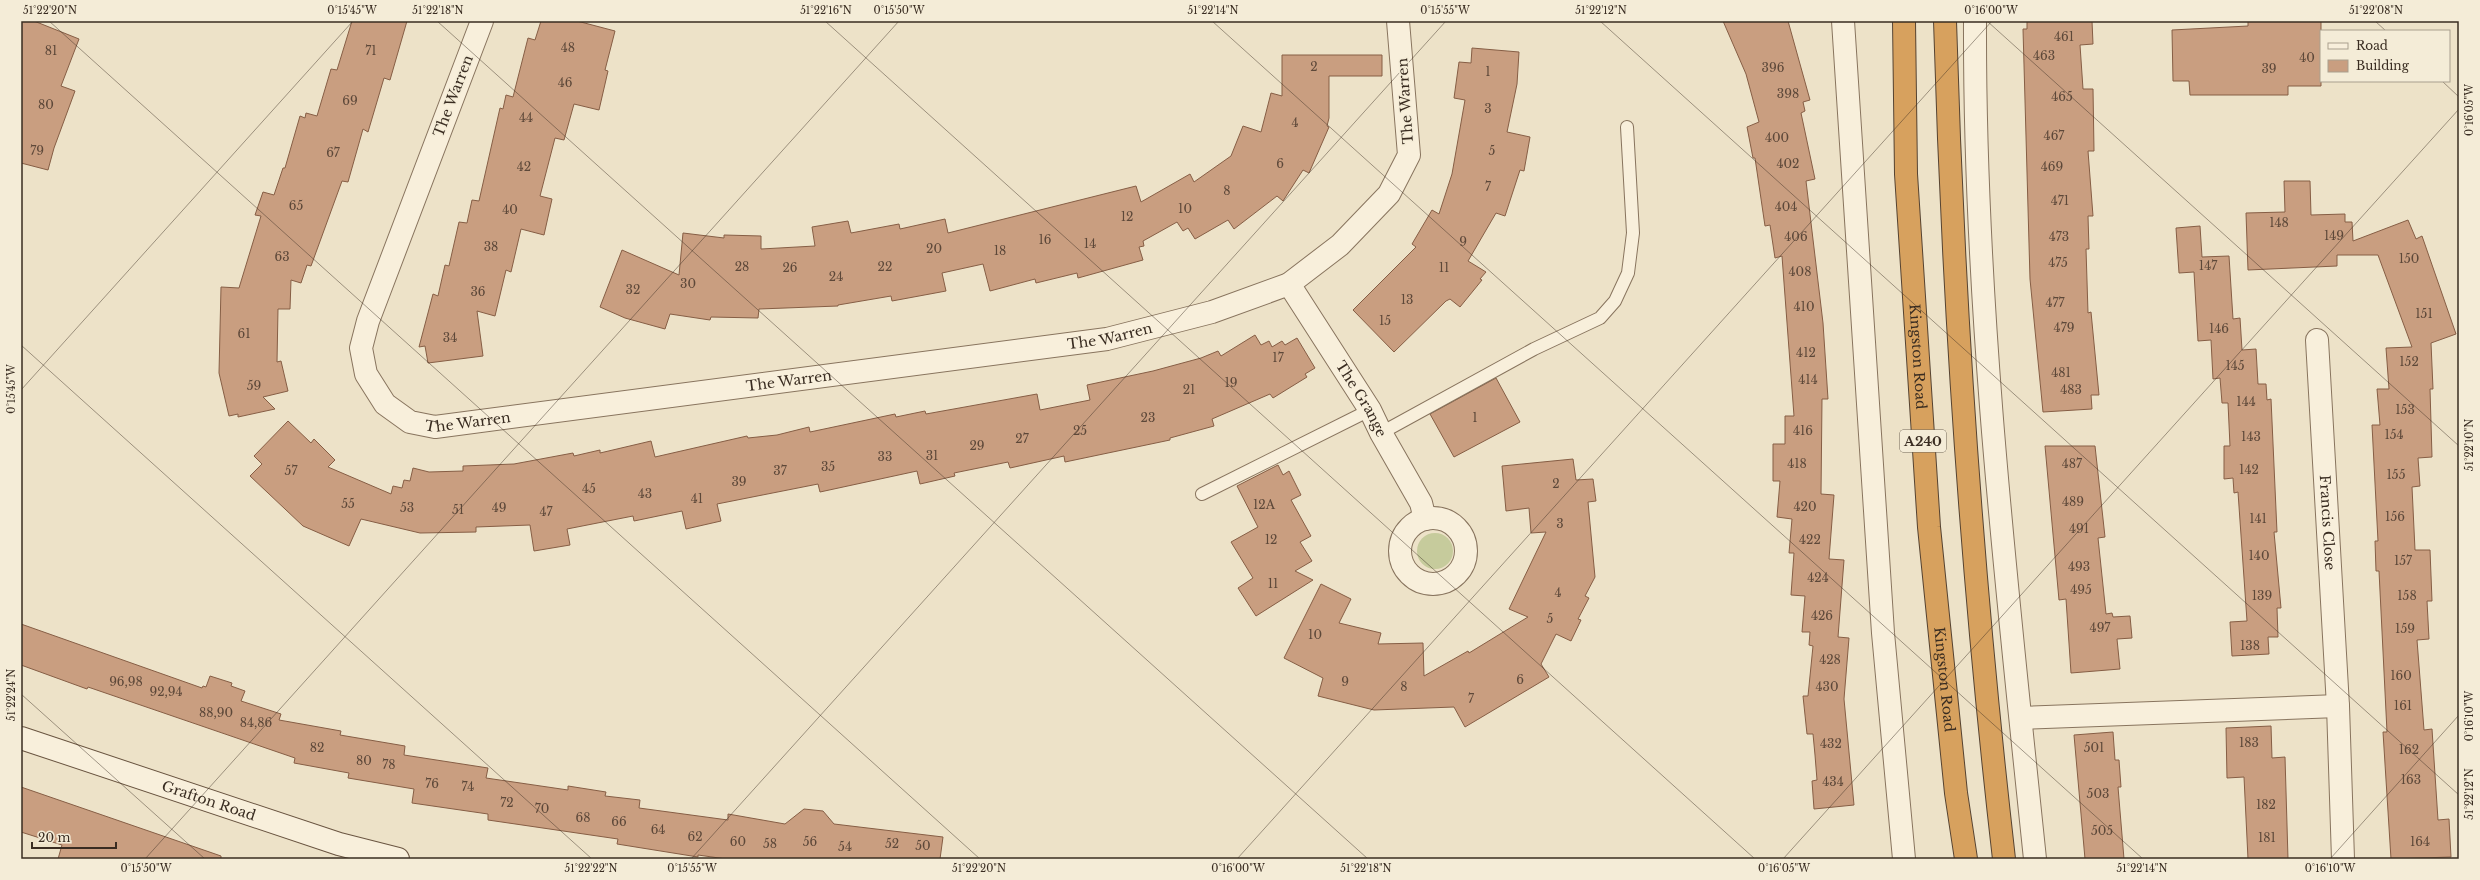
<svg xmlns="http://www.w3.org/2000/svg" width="2480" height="880" font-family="'Libre Baskerville',serif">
	<rect width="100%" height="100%" fill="#ede2c8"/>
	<circle fill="#c6cb9c" cx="1435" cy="551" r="18"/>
	<g fill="#c99e80" stroke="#865e45">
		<polygon points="21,21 34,21 79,39 61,86 75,91 54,148 48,170 21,163"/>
		<polygon points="352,21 407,21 390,80 384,78 368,132 363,129 348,182 342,181 311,266 307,265 301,283 291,280 290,309 278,309 277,362 281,361 288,391 263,397 275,409 238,417 238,414 229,416 219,373 221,287 239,288 261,216 255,215 263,192 274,195 283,168 285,168 300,116 305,118 306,113 317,116 331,69 337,70"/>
		<polygon points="541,21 577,21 615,31 605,70 608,71 599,110 574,104 564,140 555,138 540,196 552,199 544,235 521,229 511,272 506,270 495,316 477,311 483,356 428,363 425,346 419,347 433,294 438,296 445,265 449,266 459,222 467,223 472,200 479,201 500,108 503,109 506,95 513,97 528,38 535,40"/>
		<polygon points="1723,21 1788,21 1810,100 1803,102 1805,111 1801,113 1815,179 1806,181 1823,323 1828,399 1822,399 1821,494 1834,495 1829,559 1844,560 1838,637 1849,638 1844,699 1854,805 1814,809 1812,781 1817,780 1815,755 1813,734 1807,734 1803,696 1808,696 1813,646 1809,645 1810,632 1802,632 1805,596 1791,595 1794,553 1789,553 1792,519 1777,517 1780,481 1773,481 1773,444 1785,444 1785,416 1794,416 1782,256 1775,258 1770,225 1765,226 1755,158 1753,158 1747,127 1759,122 1746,74"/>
		<polygon points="2027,21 2092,21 2093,44 2080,45 2083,89 2093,89 2094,151 2088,151 2093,216 2088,216 2089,249 2086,249 2088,313 2091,312 2099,395 2091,395 2092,409 2043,412 2030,279 2023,29 2027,29"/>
		<polygon points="2248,21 2321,21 2321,86 2288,86 2288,95 2190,95 2189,81 2173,81 2172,30 2248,26"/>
		<polygon points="1472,48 1519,52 1517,84 1507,132 1530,137 1524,171 1520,170 1505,216 1496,213 1468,261 1486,272 1480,279 1482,280 1460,307 1450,299 1446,301 1394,352 1353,310 1416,247 1412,244 1432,210 1439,214 1452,174 1465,100 1454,98 1459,62 1471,63"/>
		<polygon points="1282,55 1382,55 1382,76 1329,76 1329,118 1327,126 1329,127 1309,173 1303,170 1283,201 1277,196 1234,229 1228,220 1195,239 1188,228 1183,231 1177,222 1143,241 1144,246 1139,247 1143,260 1078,278 1077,273 1036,283 1035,279 990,291 983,264 942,273 946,291 892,301 891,296 838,305 838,306 759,309 758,318 711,317 710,320 670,314 665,329 625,318 600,307 622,250 679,275 683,233 724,238 724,235 761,236 761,249 815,246 812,227 848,221 851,233 899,224 900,229 945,219 948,233 1136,186 1141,202 1190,174 1194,182 1231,156 1243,126 1261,132 1271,93 1282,96"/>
		<polygon points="2284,181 2310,181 2311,215 2345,214 2345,222 2352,222 2353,241 2408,220 2416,239 2422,236 2456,334 2431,343 2433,389 2430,389 2432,457 2418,458 2420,486 2412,487 2415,550 2430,550 2432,601 2427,601 2429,639 2417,640 2424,730 2432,729 2438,820 2449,819 2451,857 2391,859 2383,732 2387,732 2379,571 2376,571 2375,541 2378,541 2372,425 2380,425 2377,389 2389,389 2386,348 2412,347 2378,255 2337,255 2337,266 2248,270 2246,213 2285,212"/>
		<polygon points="2200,226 2202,257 2229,256 2233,319 2240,318 2242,350 2256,349 2258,384 2266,384 2267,400 2271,399 2277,532 2274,532 2281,608 2277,608 2278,637 2268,637 2269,654 2232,656 2230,622 2247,621 2238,492 2234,493 2233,478 2224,479 2224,446 2230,446 2228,403 2222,403 2220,378 2213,379 2211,340 2198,341 2194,272 2179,273 2176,228"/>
		<polygon points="1255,335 1261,345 1269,341 1272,347 1282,341 1285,345 1297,338 1315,368 1305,374 1307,377 1273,398 1270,394 1212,419 1214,426 1170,438 1170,440 1065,462 1064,456 1010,468 1008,462 954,473 955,476 920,484 917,471 820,492 818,484 717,504 721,521 686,529 682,511 634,521 633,516 567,529 570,545 534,551 530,525 476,527 476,532 420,533 361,519 349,546 303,526 250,476 262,464 254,456 288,421 311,443 314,439 335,460 328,467 391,494 393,486 402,488 404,480 410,481 413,468 429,472 463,471 463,466 514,464 573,453 574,456 600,450 600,453 651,441 655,457 747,436 748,438 777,435 809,427 810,432 895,414 896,417 925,411 926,414 1037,394 1040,410 1090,400 1087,385 1153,371 1201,358 1218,351 1221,356"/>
		<polygon points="1496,378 1520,422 1454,457 1430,414"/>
		<polygon points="2045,446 2095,446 2105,537 2098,538 2106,614 2112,613 2113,617 2130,616 2132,638 2117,639 2120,669 2071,673 2066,599 2059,600"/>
		<polygon points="1573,459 1576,480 1593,479 1596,501 1588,502 1595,577 1585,596 1589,598 1578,619 1581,620 1571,641 1556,634 1541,664 1549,677 1465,727 1454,707 1374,710 1318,696 1323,678 1284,658 1321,584 1351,599 1339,623 1381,633 1378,644 1423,643 1424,676 1468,651 1469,653 1528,617 1509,609 1546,532 1531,533 1529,508 1506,511 1502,466"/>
		<polygon points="1278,465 1283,475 1289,471 1301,495 1291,500 1311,536 1300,542 1312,561 1295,571 1313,580 1256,616 1238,588 1253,578 1231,542 1258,527 1237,486"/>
		<polygon points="21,624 202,688 203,686 206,687 210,676 232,683 231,686 245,691 241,701 281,714 279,720 341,731 340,735 405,746 404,755 488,768 486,778 568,790 568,786 606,792 605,796 640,800 639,808 728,820 728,814 785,824 804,809 823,811 834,824 943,837 940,859 726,859 698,855 698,857 617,844 618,839 488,820 488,814 412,803 414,789 348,778 349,773 294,763 295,758 88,687 87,689 21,665"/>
		<polygon points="2271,726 2272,758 2285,757 2288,859 2248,859 2244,777 2227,778 2226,728"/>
		<polygon points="2113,732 2115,760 2119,760 2121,787 2118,787 2124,859 2085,859 2074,735"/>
		<polygon points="21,787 221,856 221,859 58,859 62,845 21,832"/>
	</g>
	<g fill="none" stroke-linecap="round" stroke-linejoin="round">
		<defs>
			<g id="lane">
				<polyline points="1381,433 1534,349 1600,318 1615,301 1628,273 1633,233 1627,127"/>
				<polyline points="1202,494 1370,410"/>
			</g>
			<g id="street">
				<path id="s1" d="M482 21 368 321 361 348 366 374 385 404 410 422 435 427 1107 339 1212 312 1289 284 1340 245 1389 194 1409 155 1398 21"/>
				<polyline points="1843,21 1883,633 1904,859"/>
				<path d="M1975 21C1974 301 2006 581 2035 859"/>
				<path id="s2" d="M1289 284 1370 410 1381 433 1421 503 1425 519"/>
				<path id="s3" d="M2317 340 2338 706 2343 859"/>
				<circle cx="1433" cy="551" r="33"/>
				<polyline points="2021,718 2338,706"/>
			</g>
			<g id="secondary">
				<path id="s4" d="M21 738 339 844 398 859"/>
			</g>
			<g id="highway">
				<path id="s5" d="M1904 21 1906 174 1929 527 1956 793 1966 859"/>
				<path d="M1945 21C1953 301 1972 581 2004 859"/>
			</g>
		</defs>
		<use href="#lane" stroke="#88745e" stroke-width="14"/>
		<use href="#street" stroke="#88745e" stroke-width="24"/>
		<use href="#secondary" stroke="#6a5541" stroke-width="24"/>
		<use href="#highway" stroke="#564331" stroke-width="24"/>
		<use href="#lane" stroke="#f8efdb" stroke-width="12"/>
		<use href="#street" stroke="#f8efdb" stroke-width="22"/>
		<use href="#secondary" stroke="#f8efdb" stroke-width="22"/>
		<use href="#highway" stroke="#d7a15e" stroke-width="22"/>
	</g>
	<path fill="none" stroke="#392c21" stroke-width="1" stroke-opacity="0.45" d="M49 21 980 859M437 21 1368 859M825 21 1755 859M1212 21 2143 859M1600 21 2459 795M1987 21 2459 446M2375 21 2386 31M2442 81 2459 97M21 345 592 859M21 390 353 21M21 694 205 859M145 859 899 21M691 859 1446 21M1237 859 1992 21M1783 859 2459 109M2330 859 2459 715"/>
	<g text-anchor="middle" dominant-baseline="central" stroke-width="3" stroke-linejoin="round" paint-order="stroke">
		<g font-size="12" fill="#5d4839">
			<text x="2064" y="36">461</text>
			<text x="568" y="47">48</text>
			<text x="51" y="50">81</text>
			<text x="371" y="50">71</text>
			<text x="2044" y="55">463</text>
			<text x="2307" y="57">40</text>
			<text x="1314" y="66">2</text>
			<text x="1773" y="67">396</text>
			<text x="2269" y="68">39</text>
			<text x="1488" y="71">1</text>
			<text x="565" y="82">46</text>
			<text x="1788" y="93">398</text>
			<text x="2062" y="96">465</text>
			<text x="350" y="100">69</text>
			<text x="46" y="104">80</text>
			<text x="1488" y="108">3</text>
			<text x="526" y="117">44</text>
			<text x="1295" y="122">4</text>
			<text x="2054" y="135">467</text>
			<text x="1777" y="137">400</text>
			<text x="37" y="150">79</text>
			<text x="1492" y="150">5</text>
			<text x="333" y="152">67</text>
			<text x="1280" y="163">6</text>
			<text x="1788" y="163">402</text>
			<text x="524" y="166">42</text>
			<text x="2052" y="166">469</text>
			<text x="1488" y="186">7</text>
			<text x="1227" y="190">8</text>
			<text x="2060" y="200">471</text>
			<text x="296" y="205">65</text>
			<text x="1786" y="206">404</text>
			<text x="1185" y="208">10</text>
			<text x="510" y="209">40</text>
			<text x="1127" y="216">12</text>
			<text x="2279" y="222">148</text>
			<text x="2334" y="235">149</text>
			<text x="1796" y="236">406</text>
			<text x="2059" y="236">473</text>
			<text x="1045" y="239">16</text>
			<text x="1463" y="241">9</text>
			<text x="1090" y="243">14</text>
			<text x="491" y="246">38</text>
			<text x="934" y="248">20</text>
			<text x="1000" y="250">18</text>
			<text x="282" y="256">63</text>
			<text x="2409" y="258">150</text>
			<text x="2058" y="262">475</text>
			<text x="2208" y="265">147</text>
			<text x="742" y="266">28</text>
			<text x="885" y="266">22</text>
			<text x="790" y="267">26</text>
			<text x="1444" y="267">11</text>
			<text x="1800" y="271">408</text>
			<text x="836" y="276">24</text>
			<text x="688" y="283">30</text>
			<text x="633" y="289">32</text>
			<text x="478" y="291">36</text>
			<text x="1407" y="299">13</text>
			<text x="2055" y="302">477</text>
			<text x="1804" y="306">410</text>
			<text x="2424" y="313">151</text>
			<text x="1385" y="320">15</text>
			<text x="2064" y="327">479</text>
			<text x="2219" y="328">146</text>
			<text x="244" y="333">61</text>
			<text x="450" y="337">34</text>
			<text x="1806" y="352">412</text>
			<text x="1278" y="357">17</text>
			<text x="2409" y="361">152</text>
			<text x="2235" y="365">145</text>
			<text x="2061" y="372">481</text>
			<text x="1808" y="379">414</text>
			<text x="1231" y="382">19</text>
			<text x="254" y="385">59</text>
			<text x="1189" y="389">21</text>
			<text x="2071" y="389">483</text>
			<text x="2246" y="401">144</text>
			<text x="2405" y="409">153</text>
			<text x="1148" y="417">23</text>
			<text x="1475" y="417">1</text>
			<text x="1080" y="430">25</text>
			<text x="1803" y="430">416</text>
			<text x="2394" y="434">154</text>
			<text x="2251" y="436">143</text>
			<text x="1022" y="438">27</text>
			<text x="977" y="445">29</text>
			<text x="932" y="455">31</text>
			<text x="885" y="456">33</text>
			<text x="1797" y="463">418</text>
			<text x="2072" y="463">487</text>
			<text x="828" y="466">35</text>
			<text x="2249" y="469">142</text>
			<text x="291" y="470">57</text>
			<text x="780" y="470">37</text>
			<text x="2396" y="474">155</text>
			<text x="739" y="481">39</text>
			<text x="1556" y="483">2</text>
			<text x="589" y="488">45</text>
			<text x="645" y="493">43</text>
			<text x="697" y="498">41</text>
			<text x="2073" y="501">489</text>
			<text x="348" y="503">55</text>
			<text x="1264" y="504">12A</text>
			<text x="1805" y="506">420</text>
			<text x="407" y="507">53</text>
			<text x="499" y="507">49</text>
			<text x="458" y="509">51</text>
			<text x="546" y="511">47</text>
			<text x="2395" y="516">156</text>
			<text x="2258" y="518">141</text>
			<text x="1560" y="523">3</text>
			<text x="2079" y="528">491</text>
			<text x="1271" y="539">12</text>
			<text x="1810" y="539">422</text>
			<text x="2259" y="555">140</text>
			<text x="2403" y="560">157</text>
			<text x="2079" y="566">493</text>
			<text x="1818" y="577">424</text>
			<text x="1273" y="583">11</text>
			<text x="2081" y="589">495</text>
			<text x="1558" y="592">4</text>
			<text x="2262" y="595">139</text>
			<text x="2407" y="595">158</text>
			<text x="1822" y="615">426</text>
			<text x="1550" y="618">5</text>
			<text x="2100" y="627">497</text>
			<text x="2405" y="628">159</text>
			<text x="1315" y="634">10</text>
			<text x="2250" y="645">138</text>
			<text x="1830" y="659">428</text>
			<text x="2401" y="675">160</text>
			<text x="1520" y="679">6</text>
			<text x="126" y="681">96,98</text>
			<text x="1345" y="681">9</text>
			<text x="1404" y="686">8</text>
			<text x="1827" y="686">430</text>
			<text x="166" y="691">92,94</text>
			<text x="1471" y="698">7</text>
			<text x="2403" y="705">161</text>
			<text x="216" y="712">88,90</text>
			<text x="256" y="722">84,86</text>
			<text x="2249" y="742">183</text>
			<text x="1831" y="743">432</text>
			<text x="317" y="747">82</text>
			<text x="2094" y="747">501</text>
			<text x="2409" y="749">162</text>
			<text x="364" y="760">80</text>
			<text x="389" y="764">78</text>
			<text x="2411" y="779">163</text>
			<text x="1833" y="781">434</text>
			<text x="432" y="783">76</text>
			<text x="468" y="786">74</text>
			<text x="2098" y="793">503</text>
			<text x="507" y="802">72</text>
			<text x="2266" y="804">182</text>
			<text x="542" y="808">70</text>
			<text x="583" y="817">68</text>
			<text x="619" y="821">66</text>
			<text x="658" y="829">64</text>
			<text x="2102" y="830">505</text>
			<text x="695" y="836">62</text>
			<text x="2267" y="837">181</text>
			<text x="738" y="841">60</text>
			<text x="810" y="841">56</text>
			<text x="2420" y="841">164</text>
			<text x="770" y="843">58</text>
			<text x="892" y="843">52</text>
			<text x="923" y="845">50</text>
			<text x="845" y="846">54</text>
		</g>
		<rect fill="#f4ecd7" stroke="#716658" stroke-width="1" x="1900" y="430" width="46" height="22" rx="3"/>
		<g font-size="13" font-weight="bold" fill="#392c21">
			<text x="1923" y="441">A240</text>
		</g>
		<g font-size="14" fill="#392c21" stroke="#f4ecd7">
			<text transform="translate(453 96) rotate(-69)">The Warren</text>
			<text transform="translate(1405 101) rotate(-94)">The Warren</text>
			<text stroke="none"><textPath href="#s1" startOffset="1148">The Warren</textPath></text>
			<text stroke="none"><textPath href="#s5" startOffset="336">Kingston Road</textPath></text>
			<text stroke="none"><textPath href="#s1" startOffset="824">The Warren</textPath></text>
			<text stroke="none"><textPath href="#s2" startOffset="136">The Grange</textPath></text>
			<text stroke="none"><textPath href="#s1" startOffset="500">The Warren</textPath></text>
			<text stroke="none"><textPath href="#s3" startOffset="183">Francis Close</textPath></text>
			<text stroke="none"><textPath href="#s5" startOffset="660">Kingston Road</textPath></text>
			<text stroke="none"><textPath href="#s4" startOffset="198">Grafton Road</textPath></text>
		</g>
	</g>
	<rect width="2480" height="880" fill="none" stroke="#f4ecd7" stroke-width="44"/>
	<rect x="2320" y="30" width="130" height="52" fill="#f4ecd7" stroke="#a99f8e"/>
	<rect x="2328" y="43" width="20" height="6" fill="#f8efdb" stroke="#a99f8e"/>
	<text x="2356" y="50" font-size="12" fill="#392c21">Road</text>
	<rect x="2328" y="60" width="20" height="12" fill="#c99e80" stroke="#a99f8e"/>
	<text x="2356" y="70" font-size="12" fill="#392c21">Building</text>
	<path d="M32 842v6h84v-6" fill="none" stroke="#392c21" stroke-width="2"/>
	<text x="38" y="842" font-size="12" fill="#392c21" stroke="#f4ecd7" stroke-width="3" paint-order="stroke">20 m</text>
	<rect x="22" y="22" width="2436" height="836" fill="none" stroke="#392c21" stroke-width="1.5"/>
	<g font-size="10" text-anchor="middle" fill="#392c21">
		<text x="50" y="14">51°22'20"N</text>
		<text x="352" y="14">0°15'45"W</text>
		<text x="438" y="14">51°22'18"N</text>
		<text x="826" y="14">51°22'16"N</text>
		<text x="899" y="14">0°15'50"W</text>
		<text x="1213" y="14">51°22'14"N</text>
		<text x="1445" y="14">0°15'55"W</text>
		<text x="1601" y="14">51°22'12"N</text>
		<text x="1991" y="14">0°16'00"W</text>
		<text x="2376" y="14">51°22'08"N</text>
		<text transform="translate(2469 110) rotate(-90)" y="4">0°16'05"W</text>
		<text transform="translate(11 389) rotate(-90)" y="4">0°15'45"W</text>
		<text transform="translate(2469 445) rotate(-90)" y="4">51°22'10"N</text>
		<text transform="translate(11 695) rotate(-90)" y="4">51°22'24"N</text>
		<text transform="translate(2469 716) rotate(-90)" y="4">0°16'10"W</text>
		<text transform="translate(2469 794) rotate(-90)" y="4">51°22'12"N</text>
		<text x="146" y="872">0°15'50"W</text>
		<text x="591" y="872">51°22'22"N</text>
		<text x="692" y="872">0°15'55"W</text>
		<text x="979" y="872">51°22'20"N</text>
		<text x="1238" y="872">0°16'00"W</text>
		<text x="1366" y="872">51°22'18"N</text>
		<text x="1784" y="872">0°16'05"W</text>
		<text x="2142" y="872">51°22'14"N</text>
		<text x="2330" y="872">0°16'10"W</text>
	</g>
</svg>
